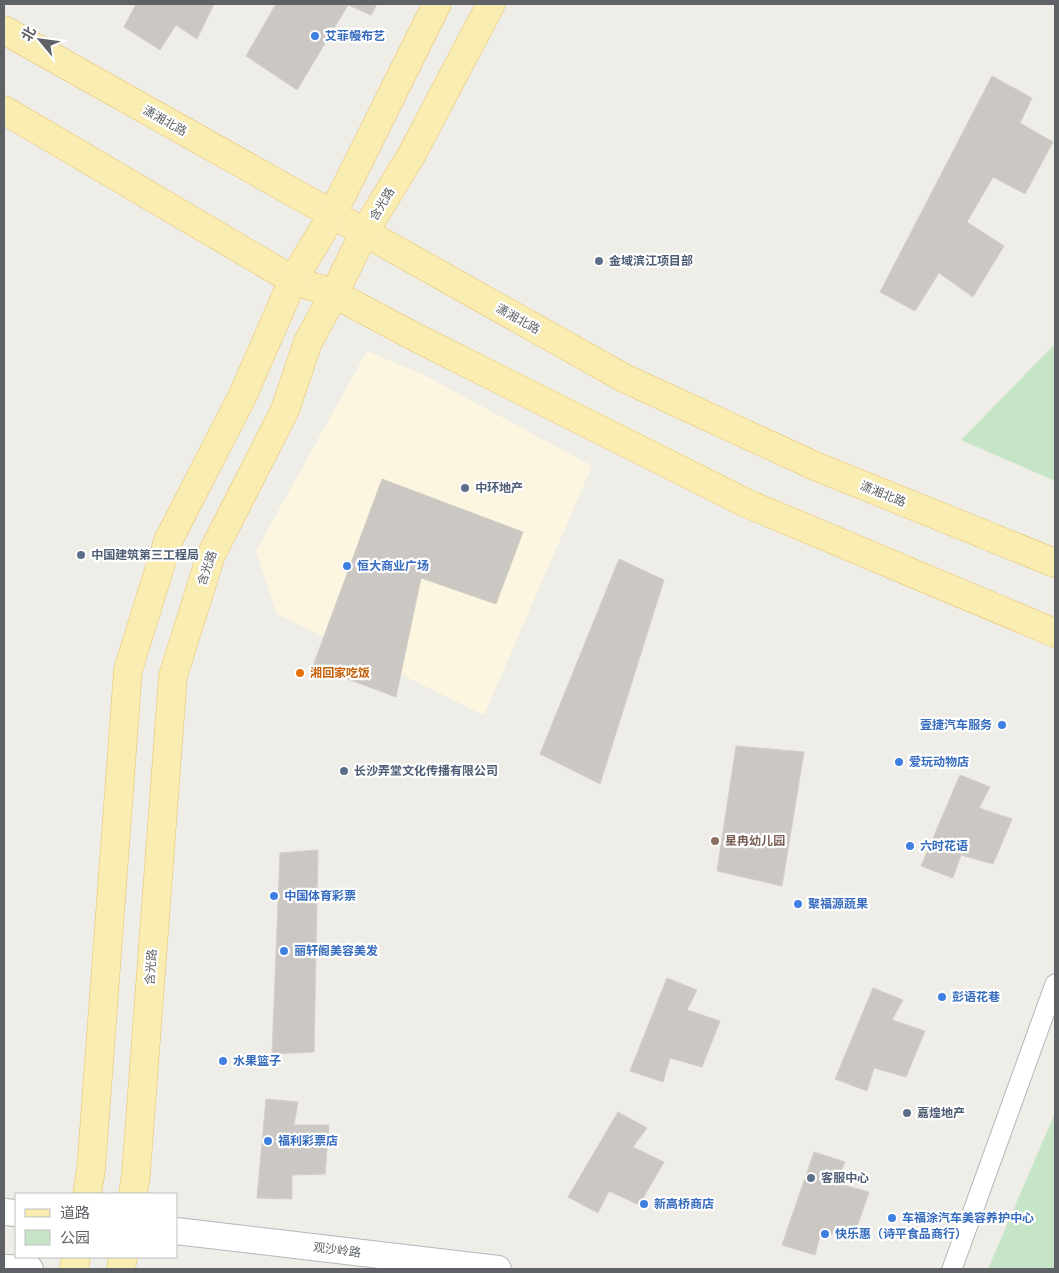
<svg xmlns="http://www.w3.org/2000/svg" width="1059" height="1273" font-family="'Fira Sans','Noto Sans SC',sans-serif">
	<rect width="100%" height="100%" fill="#efede7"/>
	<polygon fill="#fcf5e0" points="367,351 422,374 592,466 484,715 277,614 256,551"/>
	<g fill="#c6e5c6">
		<polygon points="1055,344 1055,481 961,440"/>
		<polygon points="1055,1113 1055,1269 988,1269"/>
	</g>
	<g fill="#cbc8c4" stroke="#d4cfc6">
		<polygon points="136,4 214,4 197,39 176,25 160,50 124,27"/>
		<polygon points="276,4 377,4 371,15 348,5 297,90 246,56"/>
		<polygon points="992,76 1032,98 1020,123 1053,142 1025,194 993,177 967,222 1004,246 973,297 939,273 915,311 880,292"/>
		<polygon points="382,479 523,532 496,604 421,578 396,697 313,666"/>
		<polygon points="619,559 664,580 600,784 540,754"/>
		<polygon points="736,746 804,752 782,886 717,871"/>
		<polygon points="960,775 990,787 979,808 1012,819 993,864 961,855 953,878 921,866"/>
		<polygon points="318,850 314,1052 272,1054 280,853"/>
		<polygon points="667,978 697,990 687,1010 720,1021 702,1067 670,1058 663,1082 630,1071"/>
		<polygon points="873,988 903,1000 892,1020 925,1031 906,1077 874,1068 867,1091 835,1079"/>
		<polygon points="266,1099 298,1102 294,1125 329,1125 325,1174 292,1175 292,1199 257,1198"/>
		<polygon points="618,1112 647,1128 633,1147 664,1162 639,1205 609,1191 598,1213 568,1197"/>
		<polygon points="814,1152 845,1162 836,1183 869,1192 853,1238 821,1232 815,1255 782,1245"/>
	</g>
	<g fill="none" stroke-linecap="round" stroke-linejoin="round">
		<defs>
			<polyline id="minor" points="952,1269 1055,984"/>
			<g id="secondary">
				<polyline points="4,1212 16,1213"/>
				<polyline points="176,1231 498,1269"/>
				<polyline points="4,1268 30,1269"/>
			</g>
			<g id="primary">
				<polyline points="4,30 624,378 815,466 1055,563"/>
				<polyline points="4,110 293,280 334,294 417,338 746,503 1055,633"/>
				<polyline points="87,1194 91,1170 128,670 168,541 243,395 293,280 332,215 437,4"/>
				<polyline points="133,1194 136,1174 173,676 211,555 285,410 308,342 334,294 364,233 412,154 491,4"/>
				<polyline points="74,1269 76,1257"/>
				<polyline points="121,1269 123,1257"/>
			</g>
		</defs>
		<use href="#minor" stroke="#b4b7ba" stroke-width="21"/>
		<use href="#secondary" stroke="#b3b6ba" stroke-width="28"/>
		<use href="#primary" stroke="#e8c368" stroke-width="29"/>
		<use href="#minor" stroke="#fff" stroke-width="19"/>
		<use href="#secondary" stroke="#fff" stroke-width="26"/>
		<use href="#primary" stroke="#f9edb2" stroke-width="28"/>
	</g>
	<g fill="#3f7fe0" stroke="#fff" stroke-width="2">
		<circle cx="315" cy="36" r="5"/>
		<circle cx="347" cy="566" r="5"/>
		<circle cx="1002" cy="725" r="5"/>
		<circle cx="899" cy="762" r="5"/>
		<circle cx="910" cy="846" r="5"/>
		<circle cx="274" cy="896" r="5"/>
		<circle cx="798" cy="904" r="5"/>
		<circle cx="284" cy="951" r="5"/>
		<circle cx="942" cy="997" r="5"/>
		<circle cx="223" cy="1061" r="5"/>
		<circle cx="268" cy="1141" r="5"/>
		<circle cx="644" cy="1204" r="5"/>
		<circle cx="892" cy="1218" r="5"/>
		<circle cx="825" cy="1234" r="5"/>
	</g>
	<g fill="#5c6f8a" stroke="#fff" stroke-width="2">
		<circle cx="599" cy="261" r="5"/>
		<circle cx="465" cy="488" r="5"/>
		<circle cx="81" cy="555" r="5"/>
		<circle cx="344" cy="771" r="5"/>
		<circle cx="907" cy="1113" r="5"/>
		<circle cx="811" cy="1178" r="5"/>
	</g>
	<circle fill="#e8710a" stroke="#fff" stroke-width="2" cx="300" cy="673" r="5"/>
	<circle fill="#8d6e63" stroke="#fff" stroke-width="2" cx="715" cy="841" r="5"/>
	<g text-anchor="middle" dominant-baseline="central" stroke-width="4.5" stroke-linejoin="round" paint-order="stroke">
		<g font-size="12" font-weight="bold" fill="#366cbe" stroke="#fff" text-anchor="start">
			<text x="325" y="36">艾菲幔布艺</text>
			<text x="357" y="566">恒大商业广场</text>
			<text x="992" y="725" text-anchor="end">壹捷汽车服务</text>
			<text x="909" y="762">爱玩动物店</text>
			<text x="920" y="846">六时花语</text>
			<text x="284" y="896">中国体育彩票</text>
			<text x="808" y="904">聚福源蔬果</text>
			<text x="294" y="951">丽轩阁美容美发</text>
			<text x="952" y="997">彭语花巷</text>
			<text x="233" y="1061">水果篮子</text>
			<text x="278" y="1141">福利彩票店</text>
			<text x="654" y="1204">新高桥商店</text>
			<text x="902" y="1218">车福涂汽车美容养护中心</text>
			<text x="835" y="1234">快乐惠（诗平食品商行）</text>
		</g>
		<g font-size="12" fill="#5e6266" stroke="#fff">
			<text transform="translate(165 121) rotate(29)">潇湘北路</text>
			<text transform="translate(382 204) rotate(-59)">含光路</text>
			<text transform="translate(518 319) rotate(29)">潇湘北路</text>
			<text transform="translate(883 494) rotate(22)">潇湘北路</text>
			<text transform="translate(207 568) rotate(-71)">含光路</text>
			<text transform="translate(151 967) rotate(-86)">含光路</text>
			<text transform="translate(337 1250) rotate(7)">观沙岭路</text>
		</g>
		<g font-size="12" font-weight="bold" fill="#4e5e75" stroke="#fff" text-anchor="start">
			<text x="609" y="261">金域滨江项目部</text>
			<text x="475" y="488">中环地产</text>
			<text x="91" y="555">中国建筑第三工程局</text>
			<text x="354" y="771">长沙弄堂文化传播有限公司</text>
			<text x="917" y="1113">嘉煌地产</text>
			<text x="821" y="1178">客服中心</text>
		</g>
		<g font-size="12" font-weight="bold" fill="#c56008" stroke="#fff" text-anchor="start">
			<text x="310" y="673">湘回家吃饭</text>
		</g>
		<g font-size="12" font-weight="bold" fill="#785e54" stroke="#fff" text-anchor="start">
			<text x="725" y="841">星冉幼儿园</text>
		</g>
	</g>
	<rect width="1059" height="1273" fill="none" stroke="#5e6266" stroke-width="10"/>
	<rect x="15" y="1193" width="162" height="65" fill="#ffffff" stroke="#bfc0c2"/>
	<rect x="25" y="1209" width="25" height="8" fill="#f9edb2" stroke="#bfc0c2"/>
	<text x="60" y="1218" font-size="15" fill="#5e6266">道路</text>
	<rect x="25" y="1230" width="25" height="15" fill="#c6e5c6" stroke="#bfc0c2"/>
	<text x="60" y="1243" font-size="15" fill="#5e6266">公园</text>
	<g transform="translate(40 40) rotate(299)" stroke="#ffffff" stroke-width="4" paint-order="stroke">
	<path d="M0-4L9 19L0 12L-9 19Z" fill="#5e6266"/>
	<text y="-8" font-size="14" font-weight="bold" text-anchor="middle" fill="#5e6266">北</text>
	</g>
</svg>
